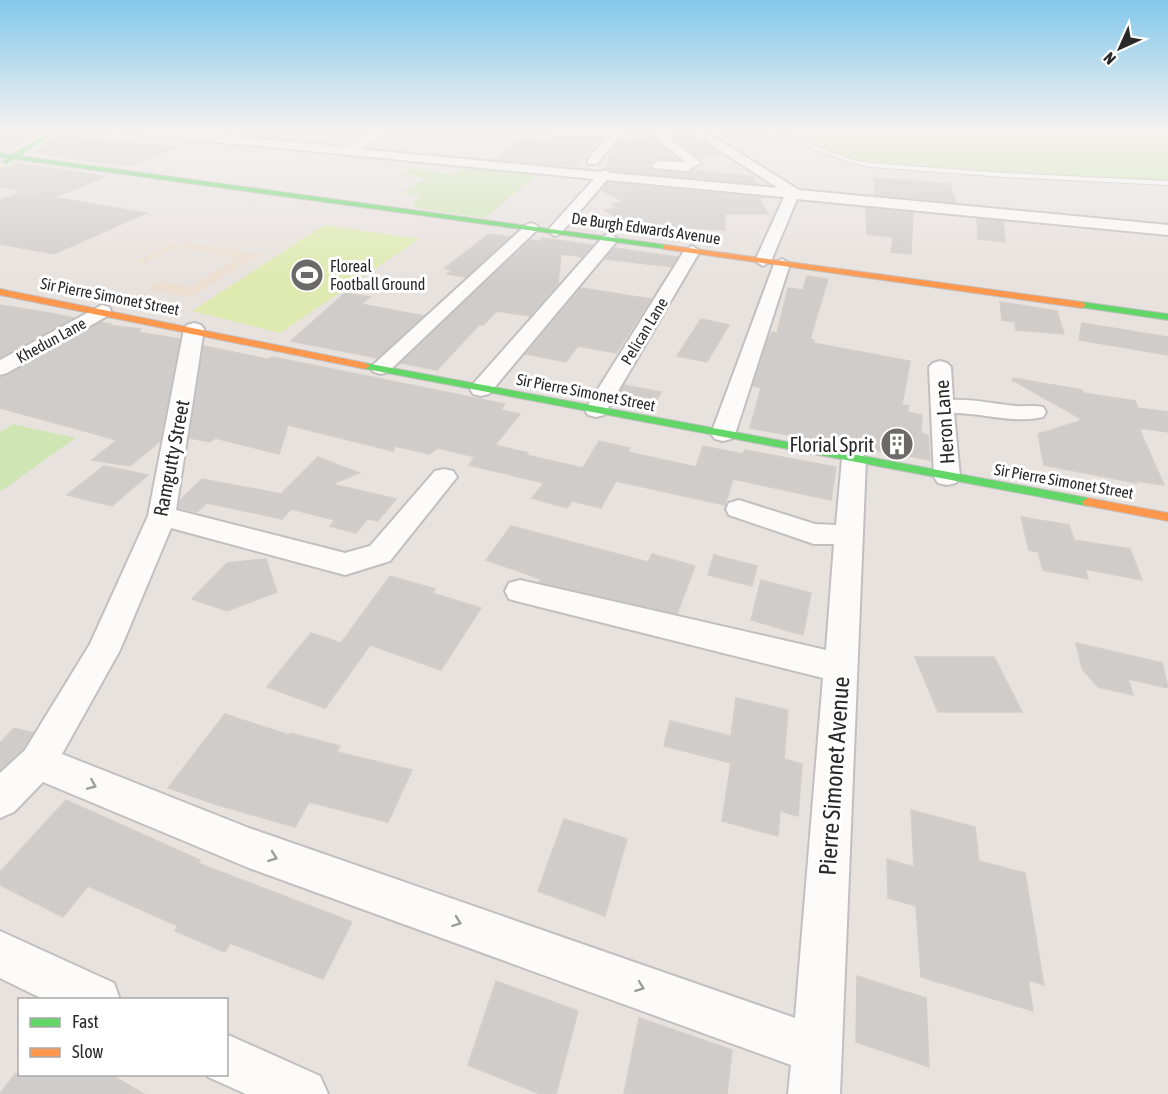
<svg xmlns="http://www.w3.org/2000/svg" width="1168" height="1094" font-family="'Asap Condensed',sans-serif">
	<rect width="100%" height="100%" fill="#e8e2de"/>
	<polygon fill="#ecdfd1" points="185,242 262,254 190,297 145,289 160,281 191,286 238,258 176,247 144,264 134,262 170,243 180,245"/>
	<g fill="#d0e5b4">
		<polygon points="760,129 1168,129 1168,180 1127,180 857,162 827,154"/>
		<polygon points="467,164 541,171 485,218 415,208 413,202 421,196 401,193 426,178 400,175 412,168 454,175"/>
		<polygon points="13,424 75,438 0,492 0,432"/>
	</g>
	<polygon fill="#deeab0" points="324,225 419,239 280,333 192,311"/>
	<g fill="#d0ccc9" stroke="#d3ceca" stroke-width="1.5">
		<polygon points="554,129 610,129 574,167 496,160 523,137 554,142"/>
		<polygon points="0,131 36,134 10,150 0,149"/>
		<polygon points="687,133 720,155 698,158 669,135"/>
		<polygon points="57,136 116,140 178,147 131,166 33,153"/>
		<polygon points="651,137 679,160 657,159 650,165 654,170 687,173 694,170 752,176 757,184 612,171 606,168 613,147 618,141"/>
		<polygon points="16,163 106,176 55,197 0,187 0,167 6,168"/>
		<polygon points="874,178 950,184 956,203 875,195"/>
		<polygon points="608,182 765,197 759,199 768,214 725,214 725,230 692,228 686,242 644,236 605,210 619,208 612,204 624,202 601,190"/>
		<polygon points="23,192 146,213 54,254 0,244 0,200"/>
		<polygon points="866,208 913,213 911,254 891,252 893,237 867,234"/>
		<polygon points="977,219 1003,221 1005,242 978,239"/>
		<polygon points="489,234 510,237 466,277 447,274 452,270 445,268"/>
		<polygon points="542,238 593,245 583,257 561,254 558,284 530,316 497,311 483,325 479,325 437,370 401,363 530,240 539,241"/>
		<polygon points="614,248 678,257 672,267 605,259"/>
		<polygon points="807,276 828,279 810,339 814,340 813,343 910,361 902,405 909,406 908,412 922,415 921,433 928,435 930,460 750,428 761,388 753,386 767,343 772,332 777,333 788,288 803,290"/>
		<polygon points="581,288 651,299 616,353 578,346 566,362 526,354"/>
		<polygon points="345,293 370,297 361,304 424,316 377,358 291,341"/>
		<polygon points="1000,302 1057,311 1064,334 1016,330 1015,322 1002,320"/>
		<polygon points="0,305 50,313 74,318 0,357"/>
		<polygon points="701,319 729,325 707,362 677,356"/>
		<polygon points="101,322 110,324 107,325 141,329 137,332 180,339 160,441 130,466 92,460 117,440 0,408 0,377 8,375"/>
		<polygon points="1082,323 1168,337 1168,355 1079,340"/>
		<polygon points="204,346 267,359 273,357 505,404 501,410 520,414 495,445 528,453 526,455 583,468 599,441 630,448 628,452 696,467 703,446 743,454 745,450 836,467 831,500 733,479 725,505 616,481 601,508 572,501 567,508 532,498 544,483 469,465 475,457 438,448 429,454 395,446 393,451 288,425 279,454 215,438 210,442 189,438"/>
		<polygon points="1013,378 1082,390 1083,393 1135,401 1138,408 1168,412 1168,432 1139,428 1164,485 1136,481 1137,483 1044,465 1038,434 1083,420 1012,380"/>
		<polygon points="624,385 661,392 652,410 614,403"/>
		<polygon points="318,457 359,473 332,484 396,499 378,521 367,519 356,533 330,526 335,520 291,509 282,519 207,503 197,512 179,508 180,500 202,479 281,494"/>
		<polygon points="104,466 148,475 112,506 67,495"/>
		<polygon points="1021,517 1069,525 1074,540 1130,549 1142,580 1085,569 1088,579 1043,570 1038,552 1029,550"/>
		<polygon points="511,526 648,562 652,554 695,566 677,614 539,582 541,579 486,560"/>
		<polygon points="714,555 757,566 752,586 708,575"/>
		<polygon points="266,559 277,592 227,611 192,599 227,563"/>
		<polygon points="390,576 435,589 432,593 481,608 441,670 370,645 325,708 267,687 311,633 341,643"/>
		<polygon points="761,580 811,593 803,635 751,620"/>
		<polygon points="1076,643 1162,663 1168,688 1128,679 1133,695 1098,687 1082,669"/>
		<polygon points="915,657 994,657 1022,712 938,712"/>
		<polygon points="736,698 788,710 784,759 802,764 798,816 780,811 778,836 722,821 731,763 664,746 670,721 731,736"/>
		<polygon points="225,714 289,735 290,733 340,746 337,752 412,770 388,822 309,802 295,827 218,805 168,788"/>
		<polygon points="14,728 33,733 23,749 0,770 0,743"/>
		<polygon points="66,800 200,860 198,863 352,922 323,979 230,943 225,952 175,931 178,926 88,886 63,917 0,885 0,872"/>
		<polygon points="911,810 975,827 979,861 1025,873 1044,985 1028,980 1033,1011 921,977 916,906 888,898 887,859 914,867"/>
		<polygon points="564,819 627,839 605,916 538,891"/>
		<polygon points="857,976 926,998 929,1067 856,1042"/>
		<polygon points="496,981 578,1011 556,1094 540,1094 468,1065"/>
		<polygon points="639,1018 732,1050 727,1094 624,1094"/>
		<polygon points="15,1074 110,1074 144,1094 0,1094"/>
	</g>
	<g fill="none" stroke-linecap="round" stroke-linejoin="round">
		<defs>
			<polygon id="lane" points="762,129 770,129 853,160 870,163 1005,173 1168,181 1168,185 1005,177 870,167 849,162"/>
			<g id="street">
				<polygon points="110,129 152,129 346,147 377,129 391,129 360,149 600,172 605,170 611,173 778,188 687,129 701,129 799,190 1168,225 1168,235 797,199 771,261 763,266 755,261 784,197 607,180 560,234 555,236 547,231 594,179 116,132"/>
				<polygon points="644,129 657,129 701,163 687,171 654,168 652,165 658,161 686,162"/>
				<polygon points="612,130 618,129 622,132 597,164 589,164 587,161"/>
				<polygon points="531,223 536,225 539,228 536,231 388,372 381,374 374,372 370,368 374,364 526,225"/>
				<polygon points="610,234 618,239 616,242 489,394 481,396 473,394 470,389 473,384 604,236"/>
				<polygon points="692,246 700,251 607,410 604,415 596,417 588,415 585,410 684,251"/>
				<polygon points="782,259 790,264 735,434 731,439 723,441 715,439 711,434 774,264"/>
				<polygon points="102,305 109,307 111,311 109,315 7,373 0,375 0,360"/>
				<polygon points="194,323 201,325 204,329 176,510 345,553 370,546 435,471 444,469 453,471 457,477 390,561 345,575 171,528 120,650 62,754 249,828 795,1018 823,678 520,602 509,599 505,591 509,583 520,580 826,650 834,544 814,544 729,515 726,509 729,503 739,500 815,524 836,525 842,459 845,454 854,451 863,454 866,459 840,1094 788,1094 791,1065 249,868 43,782 14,812 0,818 0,773 25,750 90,644 148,516 184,329 187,325"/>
				<path d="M940 361 947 363 951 367 953 400C975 399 994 404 1015 406 1025 407 1033 405 1043 407L1046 412 1043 417C1014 424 984 413 954 413L960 477 956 483 947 485 938 483 934 477 929 367 933 363Z"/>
				<polygon points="0,931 114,983 120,1000 45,1000 0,978"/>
				<polygon points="226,1034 320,1076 328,1094 246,1094 208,1077 208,1074 226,1074"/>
			</g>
			<g id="fast">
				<polygon points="53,129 60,129 19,156 666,245 670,247 666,249 14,159 7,163 2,162 8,158 0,157 0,153 12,155"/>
				<polygon points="1082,302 1168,314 1168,320 1079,307 1078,305"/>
				<polygon points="365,363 1088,498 1094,502 1088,506 361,368 361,364"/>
			</g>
			<g id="slow">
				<polygon points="666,245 1082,302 1086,305 1082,308 663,249 663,245"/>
				<polygon points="0,289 365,363 370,366 365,369 0,295"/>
				<polygon points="1088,498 1168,513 1168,521 1084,505 1082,502"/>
			</g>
		</defs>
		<use href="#lane" stroke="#c1bfc0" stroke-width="2"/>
		<use href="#street" stroke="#c1bfc0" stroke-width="4"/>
		<use href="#fast" stroke="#c1bfc0" stroke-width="2"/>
		<use href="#slow" stroke="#c1bfc0" stroke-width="2"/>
		<use href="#lane" fill="#fcfbfa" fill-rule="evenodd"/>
		<use href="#street" fill="#fcfbfa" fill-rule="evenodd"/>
		<use href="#fast" fill="#63d668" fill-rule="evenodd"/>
		<use href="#slow" fill="#ff974d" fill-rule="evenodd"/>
	</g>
	<defs><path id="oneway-chevron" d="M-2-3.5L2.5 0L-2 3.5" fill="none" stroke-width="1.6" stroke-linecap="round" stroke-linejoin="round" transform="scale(1.5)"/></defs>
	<g stroke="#9d9c9c">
		<use href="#oneway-chevron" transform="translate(92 785) rotate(23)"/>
		<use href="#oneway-chevron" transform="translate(273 857) rotate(20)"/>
		<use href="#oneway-chevron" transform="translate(457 922) rotate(20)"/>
		<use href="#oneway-chevron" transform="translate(640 987) rotate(20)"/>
	</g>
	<linearGradient id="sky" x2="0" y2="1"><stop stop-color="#83c8eb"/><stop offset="0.46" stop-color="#f5f2f0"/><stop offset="1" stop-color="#f5f2f0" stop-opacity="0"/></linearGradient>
	<rect width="1168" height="282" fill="url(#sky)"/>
	<defs>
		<symbol id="stadium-disc" viewBox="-11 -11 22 22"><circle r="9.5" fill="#6c6a68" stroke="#fff"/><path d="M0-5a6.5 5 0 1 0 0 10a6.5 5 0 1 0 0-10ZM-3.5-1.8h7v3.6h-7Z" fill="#fff"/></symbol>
		<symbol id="building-disc" viewBox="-11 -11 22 22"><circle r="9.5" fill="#6c6a68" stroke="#fff"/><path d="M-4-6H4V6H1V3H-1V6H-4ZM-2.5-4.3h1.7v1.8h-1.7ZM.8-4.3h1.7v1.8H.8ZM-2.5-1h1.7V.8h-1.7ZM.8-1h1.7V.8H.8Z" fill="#fff"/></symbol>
	</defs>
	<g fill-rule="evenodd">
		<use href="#stadium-disc" x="288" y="256" width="38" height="38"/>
		<use href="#building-disc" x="878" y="425" width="38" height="38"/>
	</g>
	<g text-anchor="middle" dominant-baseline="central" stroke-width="6" stroke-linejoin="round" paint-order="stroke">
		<g font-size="16" fill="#292929" stroke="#fff">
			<text transform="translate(646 228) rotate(8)">De Burgh Edwards Avenue</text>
			<text transform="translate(110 296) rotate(11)">Sir Pierre Simonet Street</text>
			<text transform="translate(644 331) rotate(-59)">Pelican Lane</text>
			<text transform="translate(51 340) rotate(-29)">Khedun Lane</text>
			<text transform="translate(586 392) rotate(11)">Sir Pierre Simonet Street</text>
			<text transform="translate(1064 481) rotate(10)">Sir Pierre Simonet Street</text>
		</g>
		<g font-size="16" fill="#292929" stroke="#fff" text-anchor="start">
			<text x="330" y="266">Floreal<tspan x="330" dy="18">Football Ground</tspan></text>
		</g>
		<g font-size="20" fill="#292929" stroke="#fff">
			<text transform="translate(944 422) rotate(-94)">Heron Lane</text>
			<text transform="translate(171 458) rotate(-79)">Ramgutty Street</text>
		</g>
		<g font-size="20" fill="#292929" stroke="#fff" text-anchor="end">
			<text x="874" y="444">Florial Sprit</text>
		</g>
		<g font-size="24" fill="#292929" stroke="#fff">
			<text transform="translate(834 776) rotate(-86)">Pierre Simonet Avenue</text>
		</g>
	</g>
	<rect x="18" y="998" width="210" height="78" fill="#ffffff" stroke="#a9a9a9" stroke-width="1.5"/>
	<rect x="30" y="1018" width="30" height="9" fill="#63d668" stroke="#a9a9a9" stroke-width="1.5"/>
	<text x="72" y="1028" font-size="18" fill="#292929">Fast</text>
	<rect x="30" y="1048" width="30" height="9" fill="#ff974d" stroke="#a9a9a9" stroke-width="1.5"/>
	<text x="72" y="1058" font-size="18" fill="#292929">Slow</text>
	<g transform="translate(1120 48) rotate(225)" stroke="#ffffff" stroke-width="4.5" paint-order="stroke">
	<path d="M0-4.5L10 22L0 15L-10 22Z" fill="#292929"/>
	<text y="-9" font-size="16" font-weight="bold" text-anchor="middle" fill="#292929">N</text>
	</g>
</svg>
